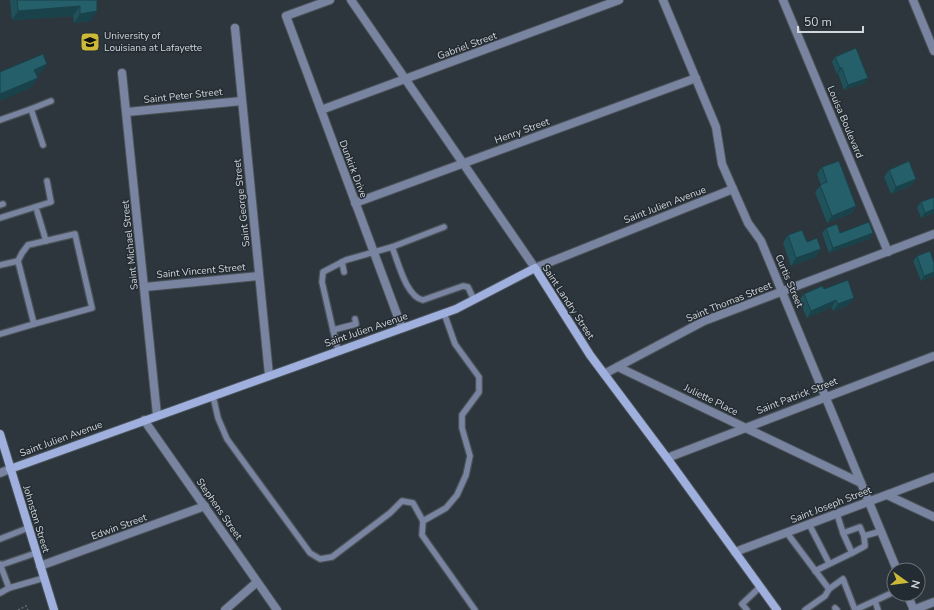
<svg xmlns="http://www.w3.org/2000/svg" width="934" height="610" font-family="'Nunito Sans',sans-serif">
	<rect width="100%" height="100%" fill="#2d363d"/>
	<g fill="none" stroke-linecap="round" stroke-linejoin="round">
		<defs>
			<g id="lane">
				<polyline points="31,109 51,101"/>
				<polyline points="0,120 31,109 43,145"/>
				<polyline points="0,205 3,204"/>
				<polyline points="37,211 46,241"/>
				<polyline points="0,218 51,202 47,181"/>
				<path d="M392 247C398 261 406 297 423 300L463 286 468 287 474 300"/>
				<polyline points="18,261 22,253 28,245 75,234 92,308 34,324"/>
				<polyline points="342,262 344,272"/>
				<polyline points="0,265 18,261 34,324 0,334"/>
				<polyline points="355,319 356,324 333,330 322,282 323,272 346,260 392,247 444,227"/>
				<polyline points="333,330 338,350"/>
				<polyline points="213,396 218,418 227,439 310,553 320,559 332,557 390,513 402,501 413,503 423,521 422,535 475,610"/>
				<polyline points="837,514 843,533 860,527 864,536 882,531"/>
				<polyline points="423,521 446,508 457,495 466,475 470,456 462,428 462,415 479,392 479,377 455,344 444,313"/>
				<polyline points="809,524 829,563"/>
				<polyline points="787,533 829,589 825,596 805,610"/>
				<polyline points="843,533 852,553 865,546 864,536"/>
				<polyline points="0,539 28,528"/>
				<polyline points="0,564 9,588 0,593"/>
				<polyline points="1,565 36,553"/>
				<polyline points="815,571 852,553"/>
				<polyline points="9,588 44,578"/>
				<polyline points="829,589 843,579 855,610 894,592"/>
				<polyline points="875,601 878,610"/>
				<polyline points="835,608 837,610"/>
				<polyline points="747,610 742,604 760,587"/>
			</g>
			<g id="street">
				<polyline points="330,0 286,16 402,328"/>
				<polyline points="351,0 535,268 733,189"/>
				<polyline points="663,0 716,127 722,164 748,223 761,241 897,570"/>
				<polyline points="783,0 888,252"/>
				<polyline points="913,0 934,51"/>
				<polyline points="235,28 269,375"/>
				<polyline points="122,73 157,415"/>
				<polyline points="321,110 619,0"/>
				<polyline points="127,112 242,101"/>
				<polyline points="355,203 696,78"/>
				<polyline points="145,287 259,276"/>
				<polyline points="618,367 861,483"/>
				<polyline points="604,374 704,321 934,234"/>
				<polyline points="144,420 277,610"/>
				<polyline points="667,458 934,356"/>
				<polyline points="0,473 10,469"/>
				<polyline points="887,495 934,517"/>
				<polyline points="735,552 934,477"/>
				<polyline points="40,566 205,506"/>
				<polyline points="907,594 914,610"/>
				<polyline points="225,610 257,582"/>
				<polyline points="913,610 934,602"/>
			</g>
			<g id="secondary">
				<polyline points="0,434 54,610"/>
				<polyline points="10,469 456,309 535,268 590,355 667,458 777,610"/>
			</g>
		</defs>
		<use href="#lane" stroke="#4b5359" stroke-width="8"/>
		<use href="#street" stroke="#4b5359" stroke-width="10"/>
		<use href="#secondary" stroke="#4b5359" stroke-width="10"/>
		<polyline stroke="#636a71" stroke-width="1.5" stroke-dasharray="2 2" stroke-linecap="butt" points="18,610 26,606 28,610"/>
		<use href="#lane" stroke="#7984a1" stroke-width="5.5"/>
		<use href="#street" stroke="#7984a1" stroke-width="8"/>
		<use href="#secondary" stroke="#9fb0df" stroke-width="8"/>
	</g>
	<g fill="#20525b">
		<polygon points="10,0 97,0 91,21 74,23 73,16 12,20"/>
		<polygon points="835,57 865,83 844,90 838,73 837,74 832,62"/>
		<polygon points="822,167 856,206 852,213 827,223 815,192 821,185 817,174"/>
		<polygon points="889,170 916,179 910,186 891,194 884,177"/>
		<polygon points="934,197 934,213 921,218 917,207 921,202"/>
		<polygon points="826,228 840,233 869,239 829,253 822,233"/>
		<polygon points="788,235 807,242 816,257 791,266 783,243"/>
		<polygon points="917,256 934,272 934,276 921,281 913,261"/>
		<polygon points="824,289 849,305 833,311 832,307 807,318 799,300 804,294"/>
	</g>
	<g fill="#1a424a">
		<polygon points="80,6 73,16 12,20 18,11"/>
		<polygon points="97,11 91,21 74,23 80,14"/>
		<polygon points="47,64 40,74 27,80 34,70"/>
		<polygon points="840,68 842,68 838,73 837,74"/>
		<polygon points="38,78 31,88 0,101 0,94"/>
		<polygon points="868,78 865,83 844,90 848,85"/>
		<polygon points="916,179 910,186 891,194 896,187"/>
		<polygon points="856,206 852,213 827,223 832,216"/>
		<polygon points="934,209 934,213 921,218 925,213"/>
		<polygon points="873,233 869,239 829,253 833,248"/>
		<polygon points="821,249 816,257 791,266 796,258"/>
		<polygon points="934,272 934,276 921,281 924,276"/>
		<polygon points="854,298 849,305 833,311 838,304"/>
		<polygon points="836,300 832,307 807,318 811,311"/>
	</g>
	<g fill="#255f6a" stroke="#1a424a">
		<polygon points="17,0 97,0 97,11 80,14 80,6 18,11"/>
		<polygon points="856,48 868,78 848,85 842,68 840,68 835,57"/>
		<polygon points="43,54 47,64 34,70 38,78 0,94 0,72"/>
		<polygon points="839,161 856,206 832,216 820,185 827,182 822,167"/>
		<polygon points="909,161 916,179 896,187 889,170"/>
		<polygon points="934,197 934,209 925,213 921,202"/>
		<polygon points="869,222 873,233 833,248 826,228 837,224 840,233"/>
		<polygon points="802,230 807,242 817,238 821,249 796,258 788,235"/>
		<polygon points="930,251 934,263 934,272 924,276 917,256"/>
		<polygon points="848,280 854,298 838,304 836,300 811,311 804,294 822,286 824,289"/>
	</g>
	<defs>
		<symbol id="university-square" viewBox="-11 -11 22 22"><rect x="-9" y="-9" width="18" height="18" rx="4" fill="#cdb938" stroke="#242c33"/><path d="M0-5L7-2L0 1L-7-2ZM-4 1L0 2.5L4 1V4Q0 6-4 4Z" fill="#111"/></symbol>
	</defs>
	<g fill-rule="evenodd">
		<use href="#university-square" x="79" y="31" width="22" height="22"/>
	</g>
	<g text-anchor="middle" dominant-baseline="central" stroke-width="3" stroke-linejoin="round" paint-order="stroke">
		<g font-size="10" fill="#d1d6db" stroke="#242c33" text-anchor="start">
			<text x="104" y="36">University of<tspan x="104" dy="12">Louisiana at Lafayette</tspan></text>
		</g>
		<g font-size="10" fill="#d1d6db" stroke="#242c33">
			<text transform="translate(467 46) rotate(-20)">Gabriel Street</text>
			<text transform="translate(183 96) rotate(-6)">Saint Peter Street</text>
			<text transform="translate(845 122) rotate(67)">Louisa Boulevard</text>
			<text transform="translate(522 131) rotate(-20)">Henry Street</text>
			<text transform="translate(353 169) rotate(69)">Dunkirk Drive</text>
			<text transform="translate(242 203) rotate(-96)">Saint George Street</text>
			<text transform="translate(665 205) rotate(-21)">Saint Julien Avenue</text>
			<text transform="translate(130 245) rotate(-96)">Saint Michael Street</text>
			<text transform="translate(201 271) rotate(-5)">Saint Vincent Street</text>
			<text transform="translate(789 281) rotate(67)">Curtis Street</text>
			<text transform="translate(568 302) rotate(57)">Saint Landry Street</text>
			<text transform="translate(729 302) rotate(-22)">Saint Thomas Street</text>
			<text transform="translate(366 330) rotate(-19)">Saint Julien Avenue</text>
			<text transform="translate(797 396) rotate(-21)">Saint Patrick Street</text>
			<text transform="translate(711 400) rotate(26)">Juliette Place</text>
			<text transform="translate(61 439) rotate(-20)">Saint Julien Avenue</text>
			<text transform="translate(831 505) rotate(-21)">Saint Joseph Street</text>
			<text transform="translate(219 509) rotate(55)">Stephens Street</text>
			<text transform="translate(36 519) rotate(73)">Johnston Street</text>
			<text transform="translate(119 527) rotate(-20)">Edwin Street</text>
		</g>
	</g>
	<g transform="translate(906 582) rotate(104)"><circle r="19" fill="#242c33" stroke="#697076"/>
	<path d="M0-3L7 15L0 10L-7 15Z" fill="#cdb938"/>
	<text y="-6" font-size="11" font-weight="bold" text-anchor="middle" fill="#d1d6db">N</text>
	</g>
	<path d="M798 26v6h65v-6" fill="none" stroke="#d1d6db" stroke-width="2"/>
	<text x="804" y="26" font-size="12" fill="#d1d6db" stroke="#242c33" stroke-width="3" paint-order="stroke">50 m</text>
</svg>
